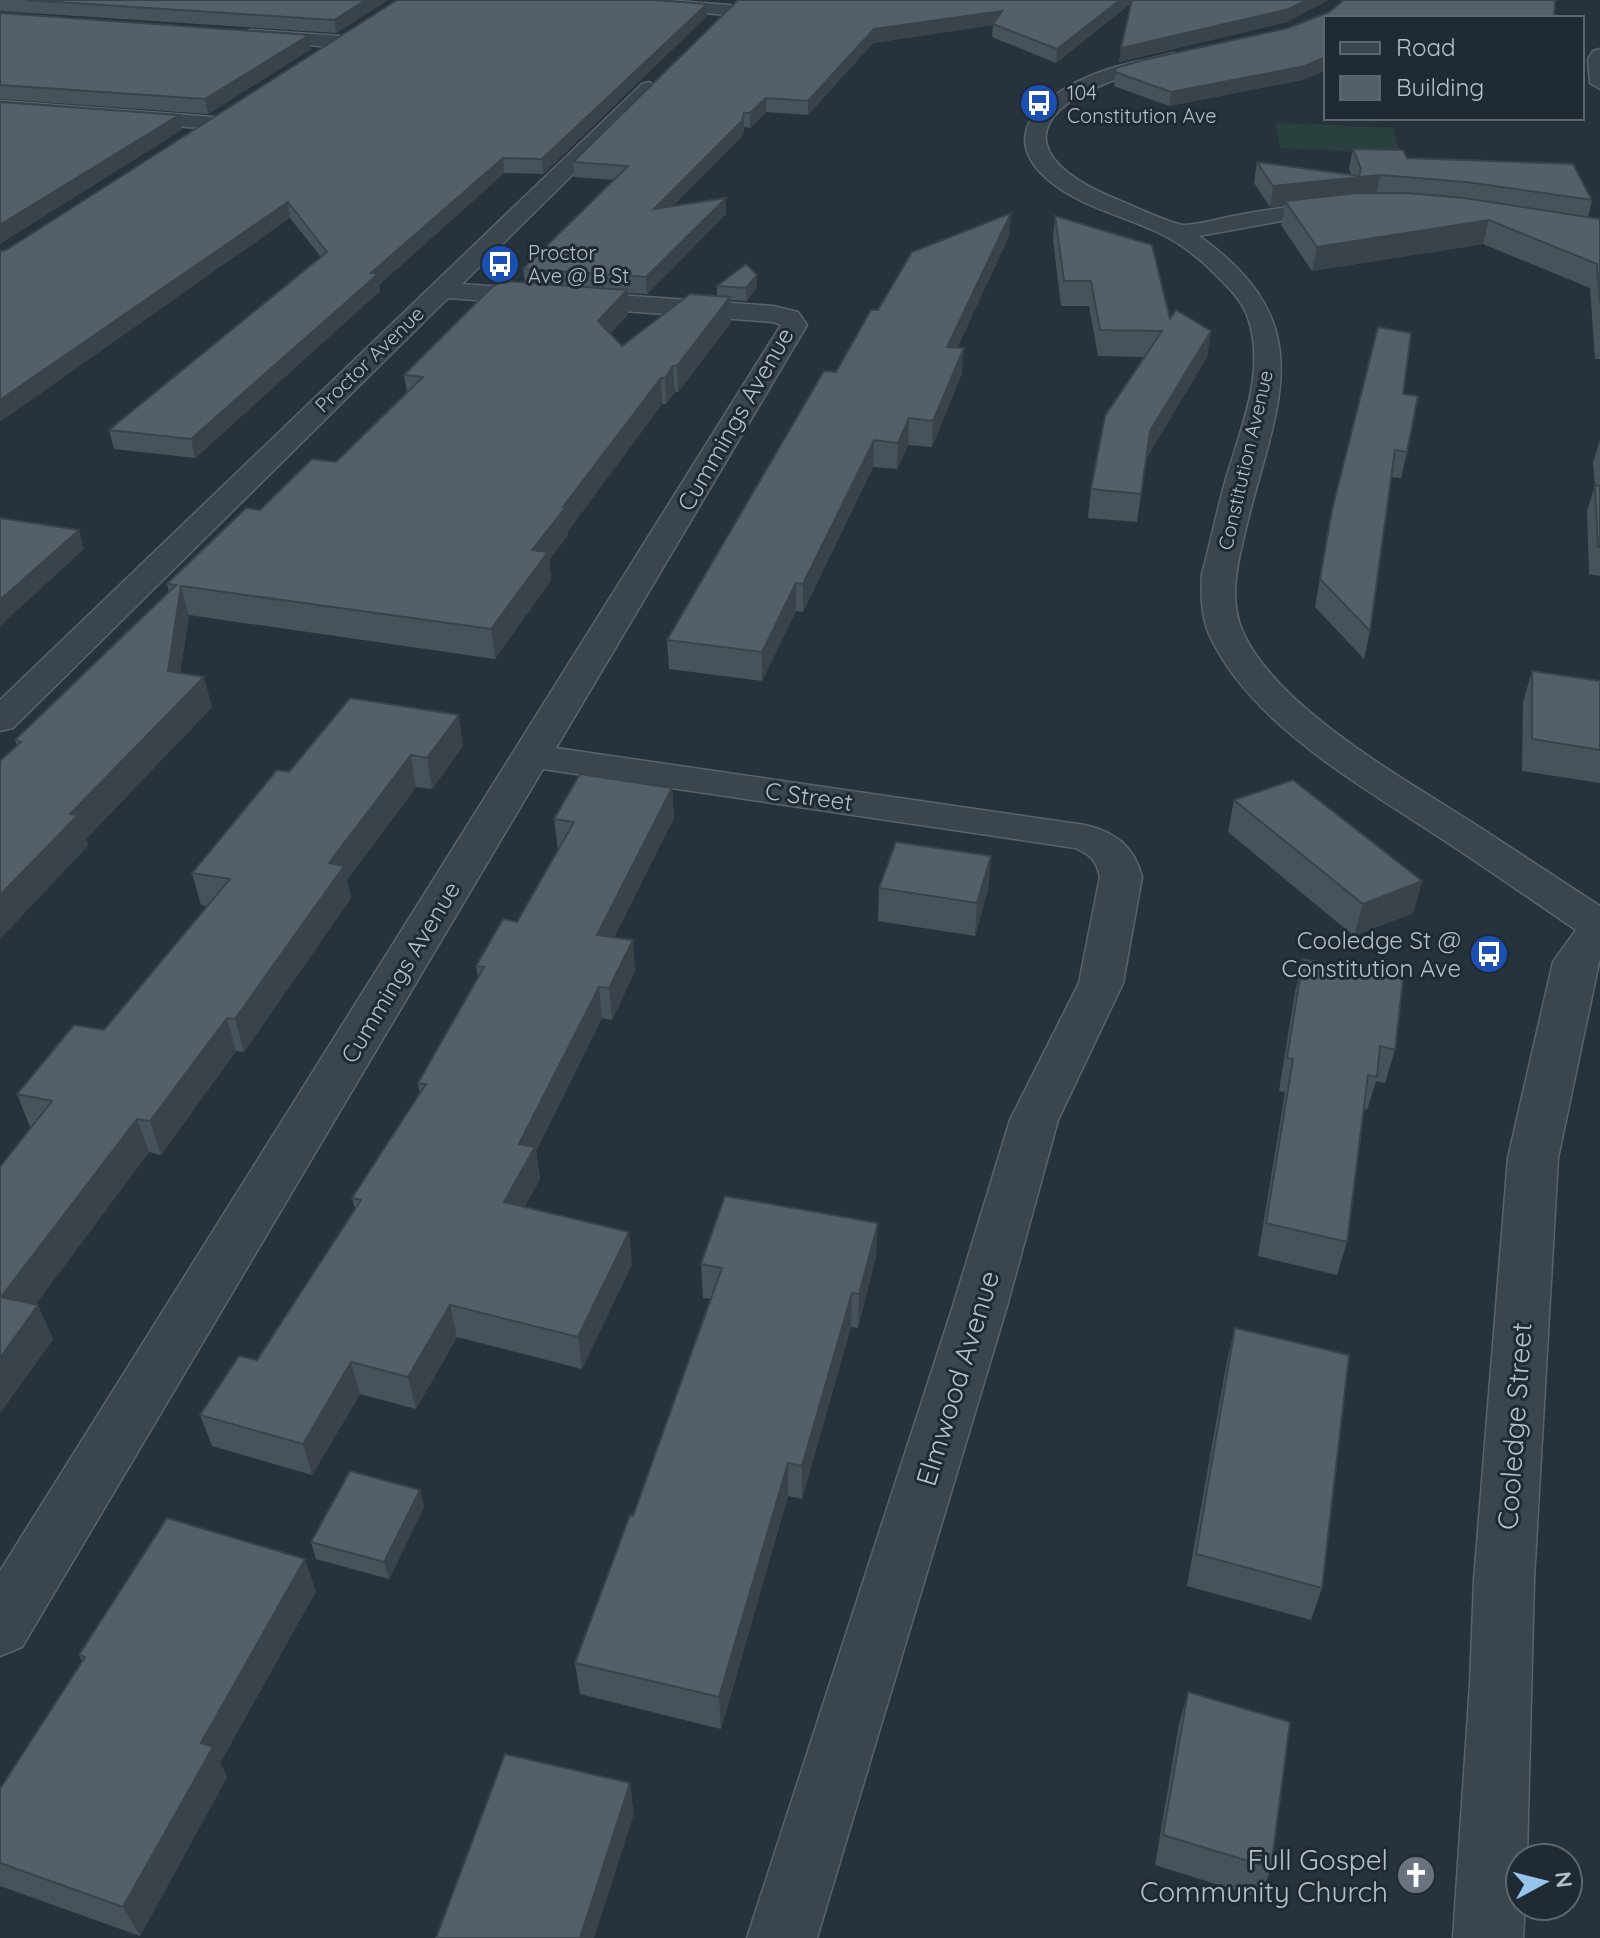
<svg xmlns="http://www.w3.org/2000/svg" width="1600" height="1938" font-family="Quicksand,sans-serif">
	<rect width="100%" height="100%" fill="#27333c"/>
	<polygon fill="#2a403e" points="1276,123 1393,128 1400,154 1280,148"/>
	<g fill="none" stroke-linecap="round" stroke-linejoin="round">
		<defs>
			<g id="minor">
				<polygon points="580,0 662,0 730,5 739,10 730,15 589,5"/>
				<polygon points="250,30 341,36 350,42 341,48 244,39 241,35"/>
				<polygon points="1600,49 1600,89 1590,83 1588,59 1593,51"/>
				<path d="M1174 53 1181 55 1183 59 1181 63C1155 69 1129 74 1104 84 1012 122 1039 168 1116 199 1129 204 1173 225 1184 225 1202 224 1221 218 1238 215 1272 209 1306 204 1341 200L1349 202 1352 207 1349 212 1341 214 1287 220 1199 236C1330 329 1271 413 1243 541 1236 570 1230 601 1242 630 1275 707 1404 779 1473 823 1516 851 1558 879 1600 906V958L1558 1158 1534 1580 1527 1858H1520V1906H1525L1523 1938H1453L1470 1684 1474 1580 1508 1158 1553 962 1576 930C1532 900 1489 870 1445 841 1365 788 1249 724 1209 634 1201 615 1201 594 1202 574 1210 545 1216 515 1224 486 1239 431 1268 372 1247 315 1241 300 1229 288 1218 277 1200 258 1179 242 1155 231 1122 216 1085 207 1056 186 984 133 1053 87 1109 69 1130 62 1152 59 1174 53Z"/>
				<path d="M649 82 659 88 656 92 462 284 773 306 798 312 807 325 556 748 1085 825C1115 832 1134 846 1142 877L1123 983 1058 1120 1007 1306 817 1938H747L953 1306 1010 1120 1079 983 1100 877C1096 860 1091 855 1075 848L543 769 22 1647 0 1656V1571L781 325 773 322 448 298 13 728 0 731V700L642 84Z"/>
				<polygon points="0,101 214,117 224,123 214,129 0,113"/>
			</g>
		</defs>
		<use href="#minor" stroke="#59636b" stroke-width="3"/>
		<use href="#minor" fill="#3b454d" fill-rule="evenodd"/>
	</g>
	<g fill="#47535b">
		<polygon points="0,0 388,0 336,33 0,11"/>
		<polygon points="738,0 1328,0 1287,22 1119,62 1131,3 1056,63 992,37 993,25 873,43 808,115 766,112 750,128 744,127 743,135 673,206 726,198 726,214 647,294 627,293 628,314 610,334 622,346 717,296 717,286 757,287 747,301 730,300 731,322 678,392 675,392 666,404 662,404 568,531 568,535 549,560 551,580 495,659 189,615 180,673 212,707 86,839 88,846 17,746 15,740 169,592 167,584 260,510 336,462 407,393 404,375 525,282 523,269 614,180 574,177 573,162"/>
		<polygon points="707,4 707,16 543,174 504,173 379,285 380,291 195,458 114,449 109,430 321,257 290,218 6,250"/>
		<polygon points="1329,12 1326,18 1326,70 1302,80 1169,106 1114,86 1116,68 1288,28"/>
		<polygon points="0,13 311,49 208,114 0,99"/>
		<polygon points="1353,149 1407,158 1592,200 1588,217 1600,219 1600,359 1595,359 1590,288 1483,244 1312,271 1281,225 1285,206 1270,207 1254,183 1257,162 1351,174 1349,169"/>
		<polygon points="1055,216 1170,319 1211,331 1207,357 1146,459 1137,522 1088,518 1091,489 1145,357 1098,356 1089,306 1061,306 1053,239"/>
		<polygon points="1009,236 957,348 962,373 932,447 908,445 897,469 873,467 803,612 796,611 762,681 669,669 667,640 836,372 878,310"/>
		<polygon points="1403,394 1407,452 1401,478 1391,477 1370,631 1364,659 1315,607 1332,510"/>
		<polygon points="1600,440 1600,576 1589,574 1587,511 1595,485 1593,462"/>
		<polygon points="1532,671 1600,681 1600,783 1522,771 1523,702"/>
		<polygon points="463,746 432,789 416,787 347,880 351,898 244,1052 236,1051 161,1155 149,1152 35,1305 53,1339 0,1413 31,1128 30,1127 17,1094 104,1030 207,906 201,905 192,873 289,772"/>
		<polygon points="672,788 674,818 614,937 635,971 612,1020 602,1018 536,1151 540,1179 524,1207 632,1264 582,1369 457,1337 416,1409 360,1394 312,1475 212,1446 200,1415 257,1360 355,1209 352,1198 420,1094 418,1083 478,977 476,966 517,922 558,850 554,819"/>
		<polygon points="1234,800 1422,881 1413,913 1354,936 1228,832"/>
		<polygon points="991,856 988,889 975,936 878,921 879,888"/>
		<polygon points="1303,959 1395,1050 1385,1083 1376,1081 1367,1110 1364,1109 1347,1242 1337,1275 1258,1256 1285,1092 1279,1091 1295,992"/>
		<polygon points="876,1256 858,1328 851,1327 802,1499 788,1496 721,1729 580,1694 575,1663 633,1516 711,1299 703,1298 701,1264"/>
		<polygon points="1235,1328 1322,1588 1311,1620 1187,1586 1227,1361"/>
		<polygon points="420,1490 424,1507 389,1579 316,1559 311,1542"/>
		<polygon points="316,1591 220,1763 227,1777 140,1936 0,1886 0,1789 82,1661 79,1655"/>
		<polygon points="1188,1692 1271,1868 1260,1898 1155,1865 1179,1724"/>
	</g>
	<g fill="#3a434a">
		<polygon points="366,0 388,0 336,33 334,20"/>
		<polygon points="1120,0 1133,0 1133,2 1056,63 1057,49"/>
		<polygon points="1307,0 1328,0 1287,22 1119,62 1121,48"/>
		<polygon points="707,4 707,16 543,174 542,159"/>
		<polygon points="1002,11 993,25 873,43 808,115 808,101 874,29"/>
		<polygon points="309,35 311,49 208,114 205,99"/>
		<polygon points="1326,57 1326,70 1302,80 1169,106 1171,92"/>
		<polygon points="766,98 766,112 750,128 750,113"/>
		<polygon points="744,113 744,127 743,135 655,224 654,209"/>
		<polygon points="179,115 182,130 0,244 0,225"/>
		<polygon points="503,158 504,173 379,285 380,291 195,458 191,439 371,273"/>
		<polygon points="1380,175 1376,196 1285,201 1285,206 1270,207 1273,186"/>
		<polygon points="726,198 726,214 647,294 646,277"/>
		<polygon points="288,202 290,218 0,422 0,400"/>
		<polygon points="1011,213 1009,236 946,372 947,347"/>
		<polygon points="1489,220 1483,244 1312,271 1317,247"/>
		<polygon points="757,275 757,287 747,301 746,288"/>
		<polygon points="627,290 628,314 600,346 598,321"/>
		<polygon points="730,297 731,322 678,392 677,366"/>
		<polygon points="1211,331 1207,357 1146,459 1137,522 1150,431"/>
		<polygon points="964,348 962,373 932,447 933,421"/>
		<polygon points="673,366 675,392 666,404 665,378"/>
		<polygon points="661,378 662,404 568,531 568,535 549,560 551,580 495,659 491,629 532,550 563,507"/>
		<polygon points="909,418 908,445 897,469 898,443"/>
		<polygon points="874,440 873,467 803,612 803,584"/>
		<polygon points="79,530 84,549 0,626 0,600"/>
		<polygon points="796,583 796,611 762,681 762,652"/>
		<polygon points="181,586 189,615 176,701 168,671"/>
		<polygon points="204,677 212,707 86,839 88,846 0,939 0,895 70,814"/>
		<polygon points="459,715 463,746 432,789 427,758"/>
		<polygon points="411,755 416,787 347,880 351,898 244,1052 235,1019 329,863"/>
		<polygon points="672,788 674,818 600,966 597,935"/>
		<polygon points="991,856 988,889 975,936 977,903"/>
		<polygon points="1422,881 1413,913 1354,936 1363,904"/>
		<polygon points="633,940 635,971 612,1020 609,988"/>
		<polygon points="599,987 602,1018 536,1151 540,1179 509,1234 504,1202 519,1144"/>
		<polygon points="227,1018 236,1051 161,1155 150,1121"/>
		<polygon points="137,1119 149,1152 16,1330 1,1297"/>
		<polygon points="878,1223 876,1256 858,1328 859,1294"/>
		<polygon points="629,1232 632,1264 582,1369 578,1337"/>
		<polygon points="852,1293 851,1327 802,1499 802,1466"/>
		<polygon points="38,1305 53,1339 0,1413 0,1358"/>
		<polygon points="450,1305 457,1337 416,1409 408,1377"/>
		<polygon points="351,1362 360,1394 312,1475 303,1444"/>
		<polygon points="788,1463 788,1496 721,1729 719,1697"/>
		<polygon points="420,1490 424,1507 389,1579 384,1562"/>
		<polygon points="305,1559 316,1591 220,1763 227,1777 140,1936 123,1907 201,1743"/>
		<polygon points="630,1783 634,1814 594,1938 580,1938"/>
	</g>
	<g fill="#53606a" stroke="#3a434a" stroke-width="2">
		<polygon points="26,0 366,0 334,20"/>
		<polygon points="397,0 655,0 707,4 542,159 503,158 371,273 378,274 191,439 109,430 327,252 288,202 0,400 0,251 6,250"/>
		<polygon points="738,0 1120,0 1057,49 993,24 1002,11 874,29 808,101 766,98 750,113 744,113 742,121 654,209 726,198 646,277 523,269 628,166 573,162"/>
		<polygon points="1132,0 1307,0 1289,9 1121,48"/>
		<polygon points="1344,0 1555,0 1554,18 1326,18 1326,57 1305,66 1171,92 1115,72 1116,68 1143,60 1288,28 1329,12"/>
		<polygon points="0,13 309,35 205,99 0,85"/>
		<polygon points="0,102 179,115 0,225"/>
		<polygon points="1353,149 1403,150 1407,158 1573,164 1592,200 1466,182 1380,175 1273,186 1257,162 1359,176 1361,169"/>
		<polygon points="1356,193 1407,193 1464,198 1600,219 1600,303 1597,264 1489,220 1317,247 1285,201"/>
		<polygon points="1011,213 947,347 964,348 933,421 909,418 898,443 874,440 803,584 796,583 762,652 667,640 824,371 836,372 871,310 878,310 912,252"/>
		<polygon points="1055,216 1152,245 1170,319 1176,310 1211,331 1150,431 1141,494 1091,489 1105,416 1162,331 1100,330 1091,281 1064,281"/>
		<polygon points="746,264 757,275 746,288 717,286"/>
		<polygon points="503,281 627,290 598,321 622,346 690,294 730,297 677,366 673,366 665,378 661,378 563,507 566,507 532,550 548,552 491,629 181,586 168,671 204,677 70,814 78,815 0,895 0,761 21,742 15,740 176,585 167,584 246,508 260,510 312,459 336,462 423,377 404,375 493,286"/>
		<polygon points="1378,327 1411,333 1403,394 1418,396 1407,452 1395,450 1370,631 1320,579 1332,510"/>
		<polygon points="1595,485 1600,486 1600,547 1598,547"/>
		<polygon points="0,518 79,530 0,600"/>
		<polygon points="1532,671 1600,681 1600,750 1532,739"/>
		<polygon points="350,698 459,715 427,758 411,755 329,863 344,866 235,1019 227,1018 150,1121 137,1119 1,1297 38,1305 0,1358 0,1167 52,1101 17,1094 74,1025 104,1030 230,879 192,873 277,770 289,772"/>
		<polygon points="580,774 672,788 597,935 633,940 609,988 599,987 519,1144 535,1147 504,1202 629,1232 578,1337 450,1305 408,1377 351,1362 303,1444 200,1415 239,1356 257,1360 361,1200 352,1198 426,1084 418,1083 484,967 476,966 503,919 517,922 574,822 554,819"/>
		<polygon points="1293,780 1422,881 1363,904 1234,800"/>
		<polygon points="896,842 991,856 977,903 879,888"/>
		<polygon points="1303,959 1403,979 1395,1050 1380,1046 1377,1077 1368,1075 1347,1242 1266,1223 1293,1059 1287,1058"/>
		<polygon points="725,1196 878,1223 859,1294 852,1293 802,1466 788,1463 719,1697 575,1663 630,1515 633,1516 722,1268 701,1264"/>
		<polygon points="1235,1328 1349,1355 1322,1588 1196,1554"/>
		<polygon points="350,1471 420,1490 384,1562 311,1542"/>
		<polygon points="167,1518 305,1559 201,1743 213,1747 123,1907 0,1863 0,1789 85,1657 79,1655"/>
		<polygon points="1188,1692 1290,1722 1271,1868 1163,1835"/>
		<polygon points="505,1754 630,1783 580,1938 436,1938"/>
	</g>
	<defs>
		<symbol id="bus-disc" viewBox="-11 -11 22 22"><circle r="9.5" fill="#1a4fb4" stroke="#202a32"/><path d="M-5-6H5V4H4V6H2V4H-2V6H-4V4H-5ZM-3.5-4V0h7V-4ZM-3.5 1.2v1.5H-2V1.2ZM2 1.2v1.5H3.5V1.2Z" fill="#fff"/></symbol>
		<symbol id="church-disc" viewBox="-11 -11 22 22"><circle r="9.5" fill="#6b7280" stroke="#202a32"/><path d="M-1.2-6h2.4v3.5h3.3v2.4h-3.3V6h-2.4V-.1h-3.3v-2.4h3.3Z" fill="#fff"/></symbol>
	</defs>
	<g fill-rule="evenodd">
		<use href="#bus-disc" x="1017" y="81" width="44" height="44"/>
		<use href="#bus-disc" x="478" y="242" width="44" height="44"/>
		<use href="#bus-disc" x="1467" y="932" width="44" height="44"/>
		<use href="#church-disc" x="1394" y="1853" width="44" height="44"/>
	</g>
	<g text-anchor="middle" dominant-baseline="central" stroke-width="6" stroke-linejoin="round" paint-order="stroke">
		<g font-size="20" fill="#b7c0c8" stroke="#202a32" text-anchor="start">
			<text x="1067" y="92">104<tspan x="1067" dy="23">Constitution Ave</tspan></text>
			<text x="528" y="252">Proctor<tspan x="528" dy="23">Ave @ B St</tspan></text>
		</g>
		<g font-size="20" fill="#b7c0c8" stroke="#202a32">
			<text transform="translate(369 359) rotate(-44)">Proctor Avenue</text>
			<text transform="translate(1245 460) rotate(-77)">Constitution Avenue</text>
		</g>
		<g font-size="24" fill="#b7c0c8" stroke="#202a32">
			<text transform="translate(735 419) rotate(-60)">Cummings Avenue</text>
			<text transform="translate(809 796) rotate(8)">C Street</text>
			<text transform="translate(400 972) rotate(-59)">Cummings Avenue</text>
		</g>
		<g font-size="24" fill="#b7c0c8" stroke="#202a32" text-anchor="end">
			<text x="1461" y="940">Cooledge St @<tspan x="1461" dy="28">Constitution Ave</tspan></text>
		</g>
		<g font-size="28" fill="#b7c0c8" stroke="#202a32">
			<text transform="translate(957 1378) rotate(-73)">Elmwood Avenue</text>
			<text transform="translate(1514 1426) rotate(-86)">Cooledge Street</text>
		</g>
		<g font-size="28" fill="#b7c0c8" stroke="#202a32" text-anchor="end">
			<text x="1388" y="1859">Full Gospel<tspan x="1388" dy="32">Community Church</tspan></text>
		</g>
	</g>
	<rect x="1324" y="16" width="260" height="104" fill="#202a32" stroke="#5c666e" stroke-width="2"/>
	<rect x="1340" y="42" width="40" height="12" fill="#3b454d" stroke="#5c666e" stroke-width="2"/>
	<text x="1396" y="56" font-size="24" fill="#b7c0c8">Road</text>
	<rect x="1340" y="76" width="40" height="24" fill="#53606a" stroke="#5c666e" stroke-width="2"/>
	<text x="1396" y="96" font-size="24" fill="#b7c0c8">Building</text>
	<g transform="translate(1544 1882) rotate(83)"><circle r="38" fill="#202a32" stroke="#5c666e" stroke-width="2"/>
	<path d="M0-6L14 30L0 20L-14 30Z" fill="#97c4ed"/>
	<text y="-12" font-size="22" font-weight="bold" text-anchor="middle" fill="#b7c0c8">N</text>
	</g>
</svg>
